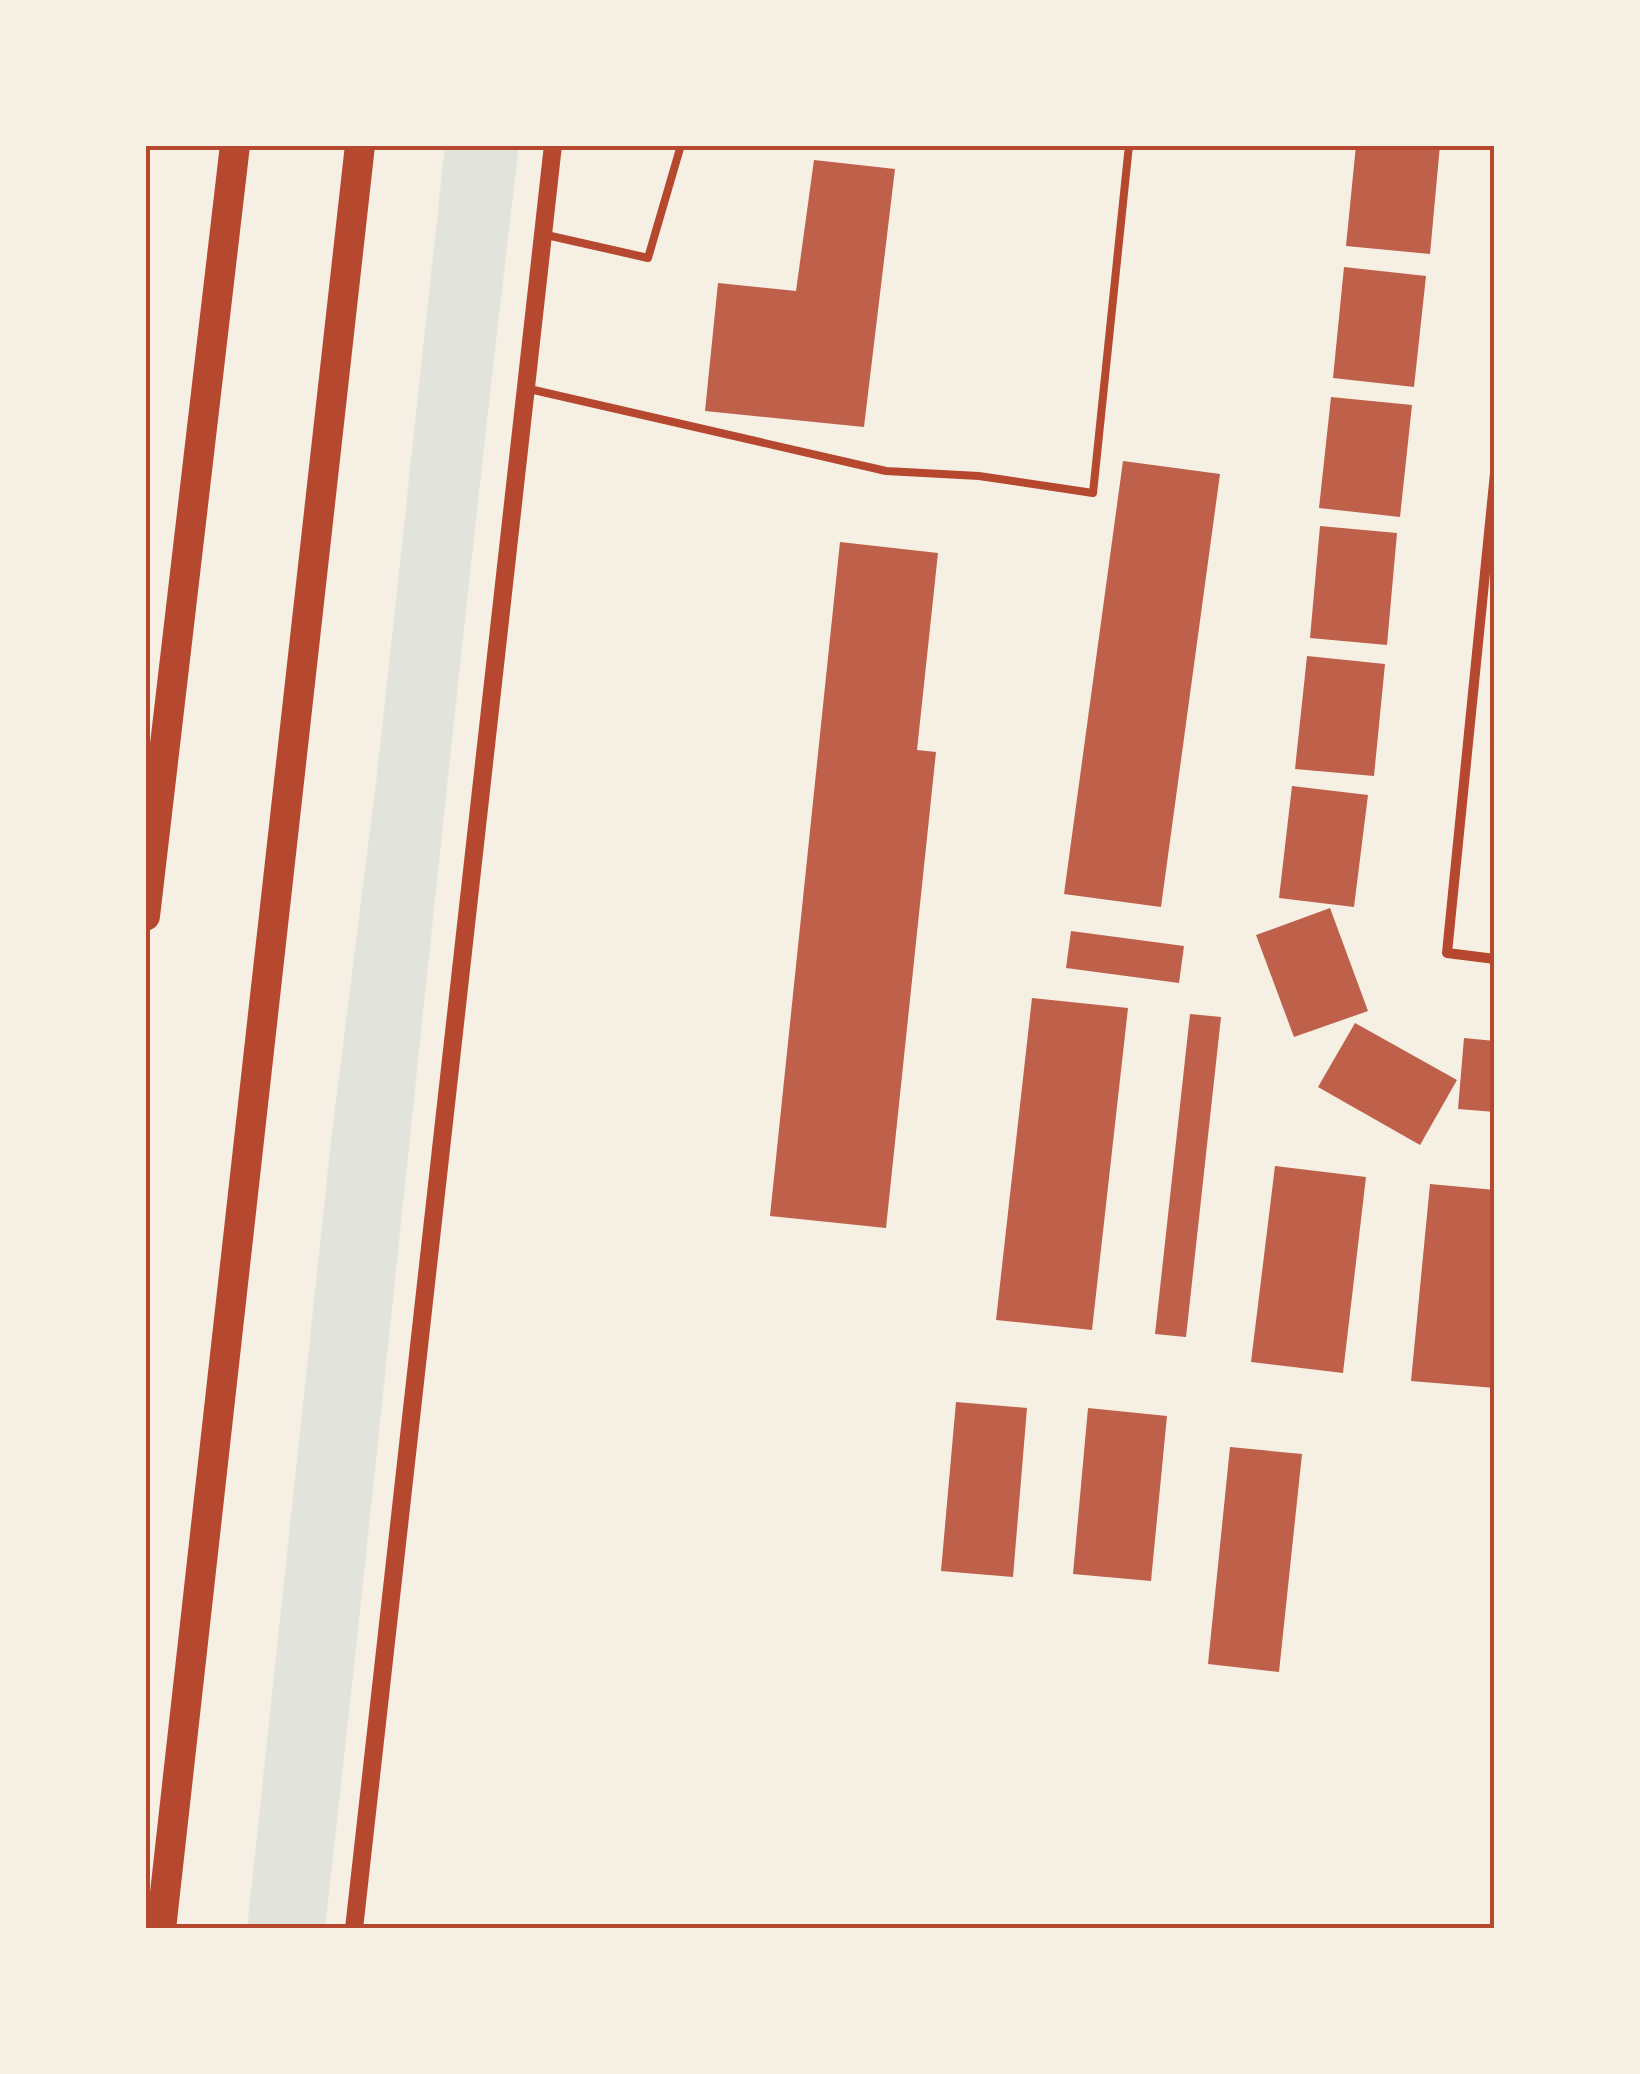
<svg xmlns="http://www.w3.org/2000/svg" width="1640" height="2074" font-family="Overpass,sans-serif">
	<rect width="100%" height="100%" fill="#f6efe4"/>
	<path fill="#e2e4dc" d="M445 145H519C448 739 392 1335 325 1929H247L331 1141 378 766Z"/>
	<g fill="#bf614a">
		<polygon points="1356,145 1440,145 1430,254 1346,246"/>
		<polygon points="814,160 895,169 864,427 705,411 718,283 796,291"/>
		<polygon points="1344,267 1426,276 1414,387 1333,378"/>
		<polygon points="1331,397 1412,405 1400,517 1319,508"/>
		<polygon points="1123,461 1220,474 1161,907 1064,894"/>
		<polygon points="1320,526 1397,533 1387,645 1310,638"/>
		<polygon points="840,542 938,553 917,750 936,752 886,1228 770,1216"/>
		<polygon points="1307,656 1385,664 1374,776 1295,769"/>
		<polygon points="1292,786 1368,795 1354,907 1279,898"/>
		<polygon points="1330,908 1368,1011 1294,1037 1256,935"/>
		<polygon points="1071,931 1184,946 1179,983 1066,968"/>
		<polygon points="1032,998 1128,1008 1092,1330 996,1320"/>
		<polygon points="1190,1014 1221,1017 1186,1337 1155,1334"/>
		<polygon points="1355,1023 1457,1080 1420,1145 1318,1087"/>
		<polygon points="1464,1038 1495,1041 1495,1112 1458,1109"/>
		<polygon points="1275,1166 1366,1177 1343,1373 1251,1362"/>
		<polygon points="1430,1184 1495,1190 1495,1388 1411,1381"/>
		<polygon points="956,1402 1027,1408 1013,1577 941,1571"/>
		<polygon points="1088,1408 1167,1416 1151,1581 1073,1574"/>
		<polygon points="1230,1447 1302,1454 1279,1672 1208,1664"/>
	</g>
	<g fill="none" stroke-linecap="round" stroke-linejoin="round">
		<g stroke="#b5482f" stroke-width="8">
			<polyline points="542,234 648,258 681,145"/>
			<polyline points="525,388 886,471 979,476 1093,493 1129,145"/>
		</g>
		<polyline stroke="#b5482f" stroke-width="10" points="1495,473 1447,953 1495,959"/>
		<polyline stroke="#b5482f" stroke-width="18" points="354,1929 553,145"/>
		<g stroke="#b5482f" stroke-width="30">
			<polyline points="145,916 235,145"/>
			<polyline points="161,1929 360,145"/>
		</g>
	</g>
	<rect width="1640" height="2074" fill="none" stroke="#f6efe4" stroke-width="295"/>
	<rect x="148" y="148" width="1344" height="1778" fill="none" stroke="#b5482f" stroke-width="4"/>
</svg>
